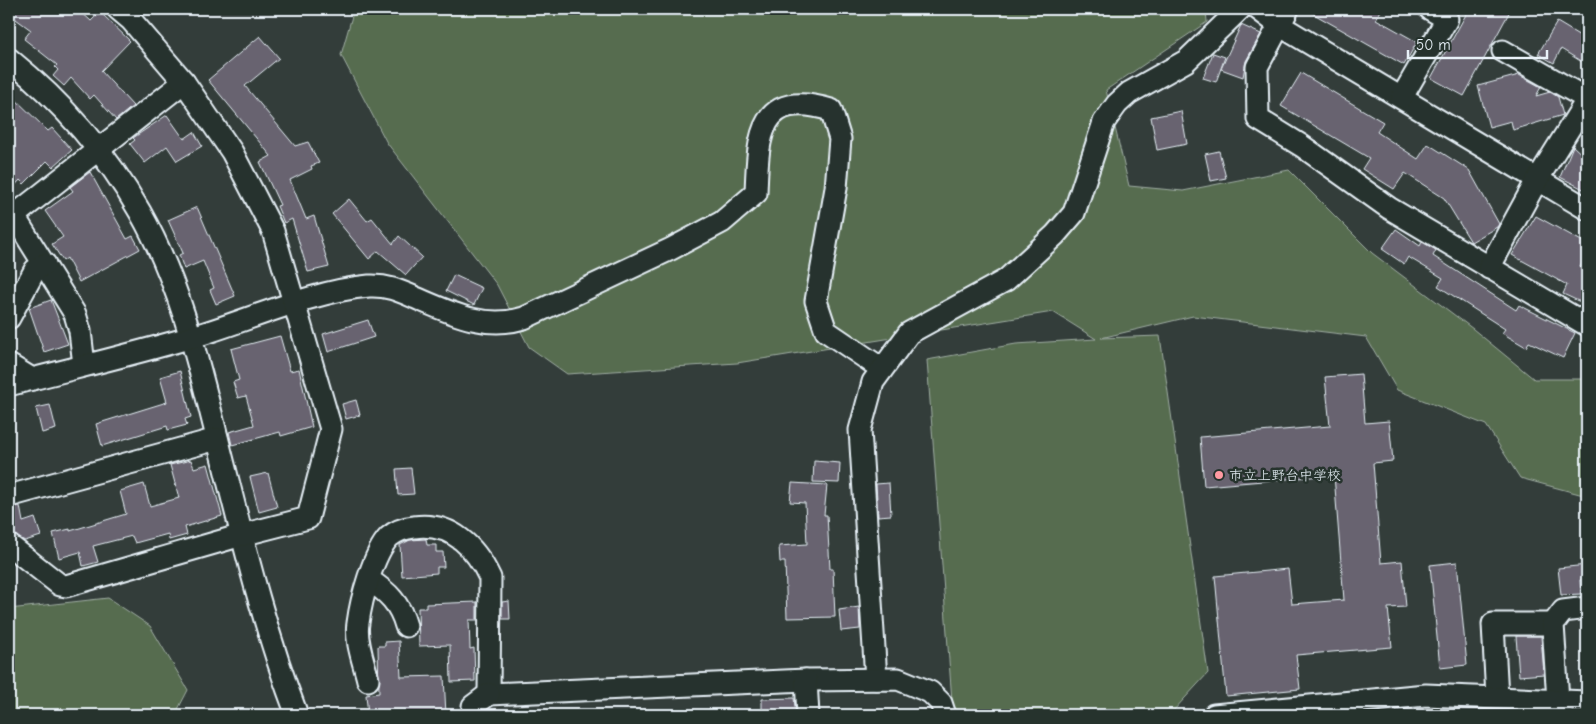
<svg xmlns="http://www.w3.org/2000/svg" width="1596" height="724" font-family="'Comic Neue','Klee One',sans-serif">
	<rect width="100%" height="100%" fill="#333d3a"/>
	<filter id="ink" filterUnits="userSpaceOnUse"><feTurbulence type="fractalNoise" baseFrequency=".02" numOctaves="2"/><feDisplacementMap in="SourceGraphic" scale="10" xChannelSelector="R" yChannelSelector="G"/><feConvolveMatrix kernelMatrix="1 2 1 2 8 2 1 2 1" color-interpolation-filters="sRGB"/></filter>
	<g filter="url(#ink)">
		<g fill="#576c50" stroke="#a0aea4">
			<polygon points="354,9 1206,9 1207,22 1106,90 1129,186 1183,191 1289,170 1372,253 1473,329 1534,379 1587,379 1587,496 1520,478 1486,425 1397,390 1366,337 1193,316 1101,338 1160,336 1208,673 1173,711 1155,715 953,715 927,360 1016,344 1096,339 1053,312 737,363 567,374 529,347 497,285 387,143 341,55"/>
			<polygon points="108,598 150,626 188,690 175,715 9,715 9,609"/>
		</g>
		<g fill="#686470" stroke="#e8f1f8">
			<polygon points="9,9 78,9 91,21 100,12 130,41 101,71 133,106 116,120 94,95 90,99 71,78 64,86 53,76 58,70 55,67 57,65 24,39 31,30 9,14"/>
			<polygon points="1305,9 1382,9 1376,19 1417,42 1404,65"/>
			<polygon points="1469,9 1511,9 1464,96 1431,78"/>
			<polygon points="1557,22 1587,40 1587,65 1561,49 1554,63 1538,54"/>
			<polygon points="1241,25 1261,34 1246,61 1243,77 1221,69"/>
			<polygon points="260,36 279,58 245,86 295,146 308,142 319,163 311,166 312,169 290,180 306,219 314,216 329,267 308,272 292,219 284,223 277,206 280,205 260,162 271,156 208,80"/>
			<polygon points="1213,53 1225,57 1216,82 1203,78"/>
			<polygon points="1301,73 1383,122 1377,132 1418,159 1428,144 1469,170 1499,224 1497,227 1471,242 1444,198 1405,173 1394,189 1362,169 1369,158 1281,106"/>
			<polygon points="1519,75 1541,87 1536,96 1550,92 1558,97 1563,115 1513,130 1511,121 1489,127 1478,86"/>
			<polygon points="9,93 48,131 52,128 72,150 53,167 47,161 24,184 20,180 9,192"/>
			<polygon points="1181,111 1187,144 1157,150 1151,117"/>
			<polygon points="167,115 184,139 194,132 202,146 177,161 167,146 145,163 130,144 135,140 133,138"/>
			<polygon points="1573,146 1587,159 1587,191 1560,177"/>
			<polygon points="1219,151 1226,178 1211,181 1205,154"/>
			<polygon points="90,172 127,239 133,236 140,249 79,282 67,258 63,261 52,244 63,237 45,211 73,191 70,187"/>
			<polygon points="349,199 367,221 372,218 393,244 399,236 422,257 406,275 378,251 369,259 332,214"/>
			<polygon points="197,207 235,296 216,304 210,290 214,288 203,261 184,269 179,255 183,253 168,220"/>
			<polygon points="1536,216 1587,244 1587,254 1580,267 1587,273 1587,305 1563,294 1567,285 1512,255"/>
			<polygon points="1396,229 1420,246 1422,242 1436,250 1433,256 1516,310 1519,305 1575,333 1563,358 1529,342 1526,347 1502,333 1505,329 1438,286 1443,278 1408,257 1404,264 1382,249"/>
			<polygon points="454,275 482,288 474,305 446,291"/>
			<polygon points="51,300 68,344 44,352 29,308"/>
			<polygon points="368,320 374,337 328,352 323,334"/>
			<polygon points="280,336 290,371 299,369 312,427 281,436 280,432 232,445 229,432 254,425 246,396 238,398 233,382 239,380 231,349"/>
			<polygon points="180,371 191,417 185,419 187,425 168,430 167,426 102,446 96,424 167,402 160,377"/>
			<polygon points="1361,374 1365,423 1389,421 1393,461 1373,463 1381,563 1402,561 1406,607 1388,608 1392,647 1296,655 1300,689 1226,696 1215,576 1288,569 1292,604 1344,600 1334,475 1204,486 1200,437 1330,426 1325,377"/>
			<polygon points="356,400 360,415 346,419 342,404"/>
			<polygon points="50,405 56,429 42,433 36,408"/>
			<polygon points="191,460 194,468 208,464 222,516 185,527 187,535 169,540 168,534 135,543 132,536 93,546 98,562 83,566 80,552 59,558 53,533 70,529 70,531 126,514 120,491 144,484 150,506 179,498 170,465"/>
			<polygon points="814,461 840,463 839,483 813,482"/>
			<polygon points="411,468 414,494 398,495 396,469"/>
			<polygon points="268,473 277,507 259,512 250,477"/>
			<polygon points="792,483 827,485 824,515 827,515 830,569 833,569 835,617 787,618 785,562 780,562 779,546 807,544 805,503 790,502"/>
			<polygon points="889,483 891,515 878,516 876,484"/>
			<polygon points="20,506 23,522 35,518 41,536 25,541 9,533 9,508"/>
			<polygon points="426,539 427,545 436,545 436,552 443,552 444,567 437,567 437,573 402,576 400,545 410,540"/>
			<polygon points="1457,562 1467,665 1440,668 1430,565"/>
			<polygon points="1587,565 1587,580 1580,580 1581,594 1561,595 1558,568"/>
			<polygon points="509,601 510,619 502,619 502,602"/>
			<polygon points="477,602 477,620 469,620 470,649 474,648 475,681 451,682 450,645 419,646 418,608 426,608 426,604"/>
			<polygon points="859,607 860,629 841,631 839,610"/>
			<polygon points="1516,636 1541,636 1544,674 1519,676"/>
			<polygon points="399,641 401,677 444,676 446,715 403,715 403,713 368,715 366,695 379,693 378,646 385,646 385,642"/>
			<polygon points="794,698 796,715 762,715 762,699"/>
		</g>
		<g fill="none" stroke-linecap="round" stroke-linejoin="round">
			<defs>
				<g id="minor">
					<polyline points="1258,9 1279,25 1587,209"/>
					<polyline points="1288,9 1257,67 1258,119 1302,146 1389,208 1587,325"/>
					<polyline points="1503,51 1587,99"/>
					<path d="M9 59C62 102 106 152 140 212 179 281 197 357 216 433 240 527 262 624 297 715"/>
					<polyline points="1402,97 1447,19 1430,9"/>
					<polyline points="9,208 75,314 80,331 84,365"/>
					<polyline points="15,215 184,82"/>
					<polyline points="1489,268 1537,180 1587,100"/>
					<polyline points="9,318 35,270 45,264"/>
					<polyline points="9,365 32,379"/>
					<path d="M9 385C70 369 131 355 192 337 247 321 312 291 369 286 387 285 400 291 416 298 451 313 485 330 524 318L671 249 722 222 756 193C758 138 758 88 831 110L840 139 836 188 816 301 826 331 882 369"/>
					<polyline points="9,496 217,439"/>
					<polyline points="9,545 60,585 66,586 242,535 308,518 331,429 273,231 232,152 184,82 131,20 118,9"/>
					<path d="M369 580C388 592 400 604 406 626"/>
					<polyline points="876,679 860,430 873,382 909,333 1006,280 1055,235 1074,213 1104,122 1117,104 1129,93 1186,61 1240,9"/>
					<path d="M368 680C364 663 355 640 358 623 361 600 373 554 389 537 396 531 405 528 414 527 451 522 475 546 490 578L489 694 806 680 898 679 930 692 941 703 945 715"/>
					<polyline points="806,680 808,715"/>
					<polyline points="1497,697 1493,624 1553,624"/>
					<polyline points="1558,701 1553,624 1563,611 1587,608"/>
					<polyline points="473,715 473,706 489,694"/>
					<polyline points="1214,715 1426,695 1587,702"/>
				</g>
			</defs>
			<use href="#minor" stroke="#e8f1f8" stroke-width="25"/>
			<use href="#minor" stroke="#26332d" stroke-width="21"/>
		</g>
	</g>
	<circle fill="#ff9aa2" stroke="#26332d" stroke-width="2" cx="1219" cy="475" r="5"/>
	<g text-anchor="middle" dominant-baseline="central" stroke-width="5" stroke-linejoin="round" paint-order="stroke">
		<g font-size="14" fill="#e8f1f8" stroke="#26332d" text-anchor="start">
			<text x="1229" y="475">市立上野台中学校</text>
		</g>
	</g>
	<rect width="1596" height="724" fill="none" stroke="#26332d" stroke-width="30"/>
	<rect x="15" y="15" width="1566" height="694" fill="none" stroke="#e8f1f8" stroke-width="2" filter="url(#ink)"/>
	<path d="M1408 50v8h139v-8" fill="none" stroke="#e8f1f8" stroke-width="2.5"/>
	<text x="1416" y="50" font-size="15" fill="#e8f1f8" stroke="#26332d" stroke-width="4" paint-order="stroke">50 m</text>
</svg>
